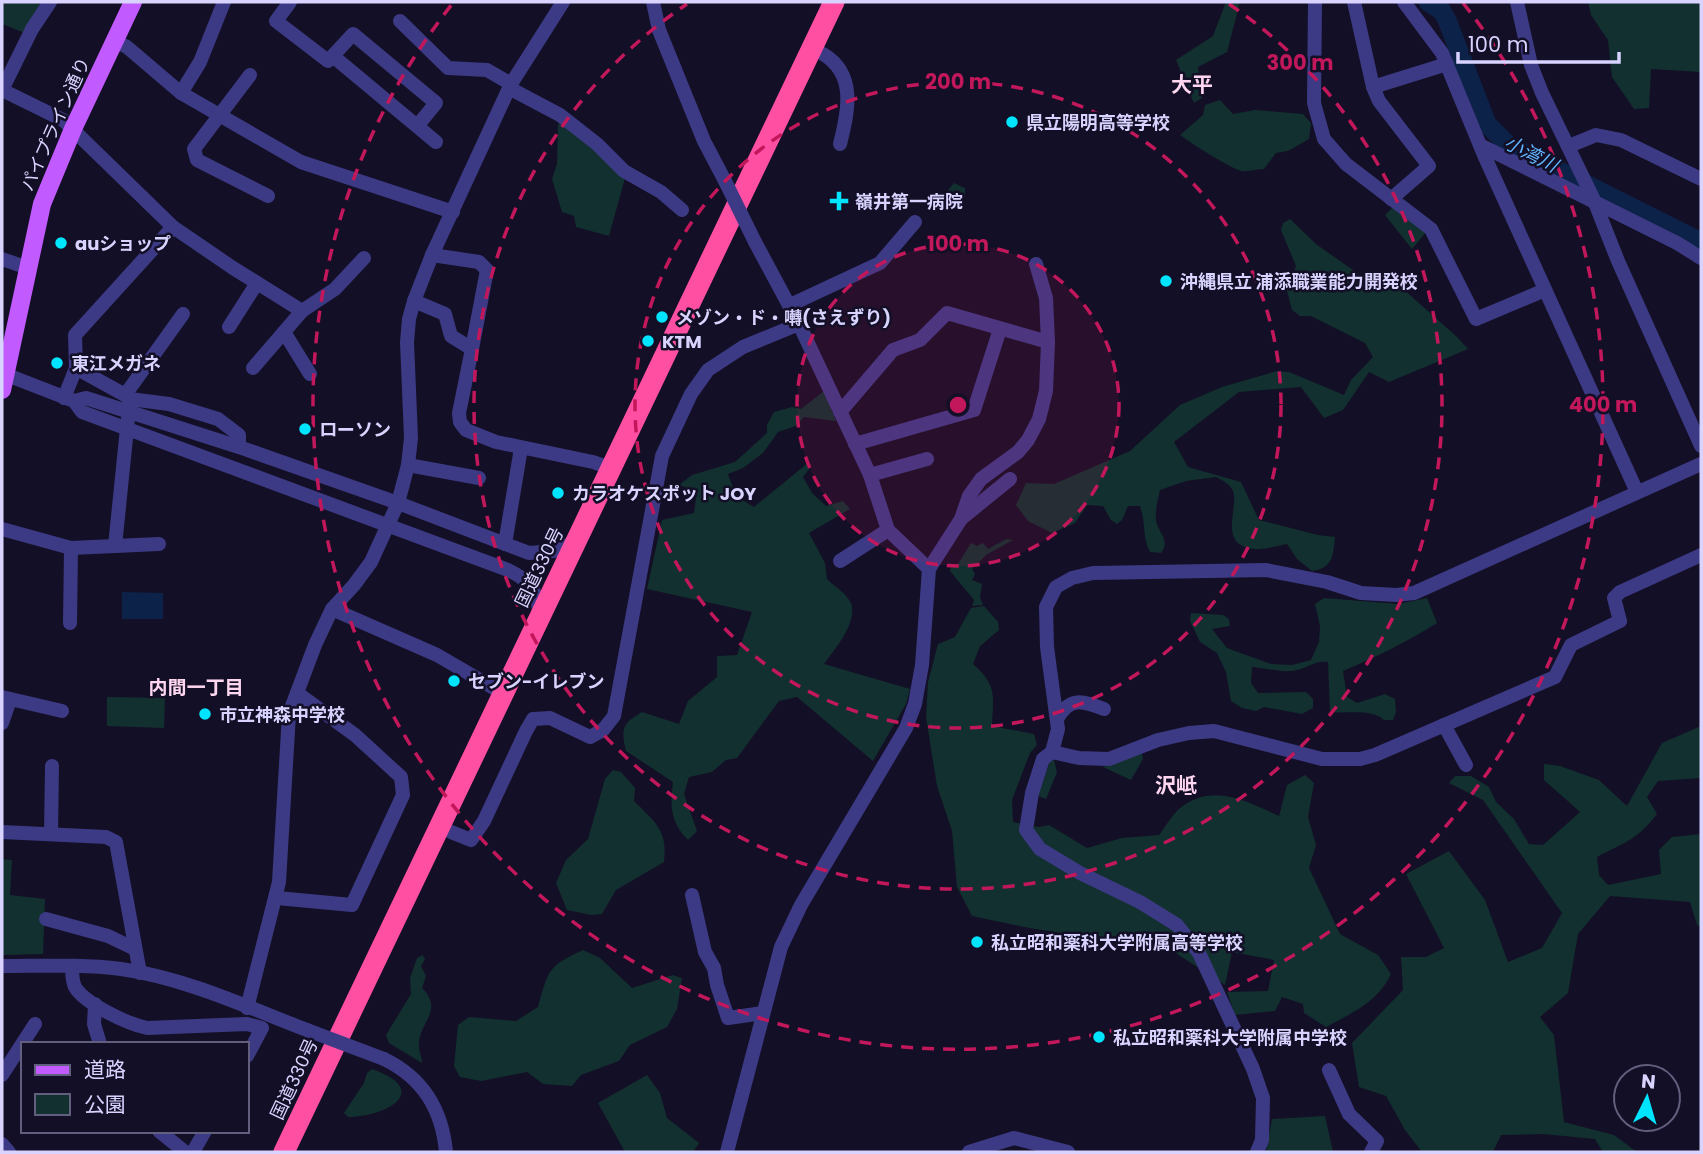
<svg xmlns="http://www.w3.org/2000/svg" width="1703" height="1154" font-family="Poppins,'Noto Sans JP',sans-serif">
	<rect width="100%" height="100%" fill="#130f26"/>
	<g fill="#12302f">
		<polygon points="2,2 45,2 25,33 2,24"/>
		<polygon points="1226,2 1240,2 1227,52 1198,67 1202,98 1194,103 1176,60 1213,36"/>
		<polygon points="1588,2 1701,2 1701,72 1651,69 1649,108 1634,109 1612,77 1608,40 1591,15"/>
		<path d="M1220 100 1233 114 1255 110 1303 114 1311 123 1309 139 1288 151 1276 153 1264 169C1257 169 1249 172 1242 171 1233 170 1189 142 1180 135L1203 115 1205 105Z"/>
		<polygon points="561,121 625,178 609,236 576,227 574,216 562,212 552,179 557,164 558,125"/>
		<polygon points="954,183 965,188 965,197 960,202 942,200 941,198"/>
		<polygon points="1393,207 1427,231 1412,249 1385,215"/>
		<path d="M1290 219 1316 244 1360 275 1402 288 1456 336 1468 349 1389 382 1369 372 1343 410 1324 418 1301 387 1239 392 1174 442 1188 467 1241 482 1259 520 1318 535 1335 537C1333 556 1333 568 1312 571L1297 559 1287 544C1276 546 1260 551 1249 548 1219 542 1239 506 1233 491 1230 484 1222 480 1216 477L1186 481 1160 490C1158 500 1155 509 1156 520 1158 533 1171 540 1161 553L1150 552C1142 537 1146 522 1140 506H1128L1122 520 1117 524 1111 520 1103 506 1087 505 1075 523 1052 533 1028 521 1016 505 1026 483 1054 484 1130 451 1180 405 1222 387 1277 371 1289 372 1344 395 1351 380 1373 357 1365 343 1311 316H1300L1292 310 1287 291 1296 266 1281 230 1283 223Z"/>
		<path d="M824 391 836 421 804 417 796 426 778 432 763 453 743 468 728 474 736 496 754 507 809 462 810 468 803 477 812 493 826 506 843 501 850 509 809 533 825 563 827 579C834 586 847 594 851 603 858 622 835 649 824 664L910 689 906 704 873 761 797 697 779 701 737 758 726 760 712 772 689 777 684 794 697 831 688 840C670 822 670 806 673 782L626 751C621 729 621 724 642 712L679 724 688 701 717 677V656L737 655 752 612 647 589 662 520 694 513 697 491 679 485 692 475 735 462 767 433V425L774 412 792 407 801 409Z"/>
		<polygon points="1006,539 1013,540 986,555 972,569 975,574 972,580 982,584 980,597 983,605 972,606 974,600 950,571 951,565 958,564 971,543 977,546 983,543 988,549"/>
		<path d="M1324 598 1398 604 1427 598 1437 623C1407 642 1376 657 1343 671L1347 697 1357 703 1385 694 1395 699 1396 712 1393 720H1384C1372 708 1347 714 1330 712L1328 662C1315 660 1305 670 1291 671 1278 672 1264 668 1252 667L1251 683 1258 693 1306 692 1313 699V708L1302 714 1264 707 1256 711 1242 708 1231 701 1226 672 1217 653 1200 642 1190 621 1191 613 1223 615 1229 619 1230 626 1212 629 1227 648 1271 664 1292 665 1311 660 1319 642 1320 626 1315 604Z"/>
		<path d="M984 606 998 622 999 630 980 646 973 664C998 686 993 696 992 726L1034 734 1037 745 1030 753 1012 800 1013 822 1039 827 1049 825 1087 848 1122 838 1159 835C1166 826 1172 815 1180 808 1212 782 1247 801 1279 816L1287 785 1305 775 1314 783 1308 817 1316 845 1309 868 1340 934 1378 955 1391 974C1378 1002 1352 1013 1326 1027L1304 1013 1303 1004 1282 997 1275 1011 1235 1015 1227 992 1268 991 1274 960 1232 952 1225 985 1171 950 1029 928 972 916 957 887 952 831 937 786 926 717 928 682 938 644 955 637 971 608Z"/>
		<polygon points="107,697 165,698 164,728 107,726"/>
		<path d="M1701 726V778L1658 781 1647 797 1657 814C1636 841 1625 842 1597 857L1599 875 1608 885 1661 874 1659 850 1672 837 1701 834V927L1697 925 1690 902 1610 896 1578 934 1568 993 1540 1017 1554 1035 1564 1122 1614 1135 1637 1152H1603L1595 1139 1543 1134 1501 1135 1493 1152H1422L1405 1130 1386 1096 1359 1087 1352 1043 1403 990 1401 957H1426L1444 948 1406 874 1449 851 1485 900 1508 962 1542 948 1562 913 1483 800 1449 783 1455 776H1471L1489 787 1496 802 1514 819 1529 844 1543 845 1580 812 1544 780V764L1560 766 1599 780 1627 806 1662 743Z"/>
		<polygon points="1142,753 1143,759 1131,780 1103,767"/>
		<polygon points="1054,760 1057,772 1046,799 1038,796 1050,761"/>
		<path d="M613 770 621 772 635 788 634 801C655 822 668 830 664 862L616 890 602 914 591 915 567 910 556 883 566 860 588 839 605 779Z"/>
		<polygon points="2,859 12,860 10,895 45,899 43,954 2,955"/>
		<path d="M583 950 600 958 632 988 673 975 682 978 677 1009 667 1027 630 1045 619 1061 581 1075 572 1086 543 1084 527 1072 481 1081 460 1077 454 1066 458 1025 469 1017 516 1021 538 1007C549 969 547 967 583 950Z"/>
		<path d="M423 955 425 959 421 966 426 976 422 988C445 1011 418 1022 419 1046 419 1052 422 1056 422 1063L389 1043 386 1035 411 994 410 978 417 958Z"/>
		<path d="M372 1069C434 1091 385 1117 348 1117L344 1113 364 1083 367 1073Z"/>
		<polygon points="647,1075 660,1093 667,1118 699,1143 693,1152 625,1152 598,1103"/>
		<polygon points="1325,1116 1333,1152 1266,1152 1272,1119"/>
	</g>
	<polygon fill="#0c2248" points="122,592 163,593 163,619 122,619"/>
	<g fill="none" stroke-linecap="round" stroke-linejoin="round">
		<polyline stroke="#0c2248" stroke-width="19" points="1428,2 1442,11 1447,20 1487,124 1508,145 1701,242"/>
		<g stroke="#3d3a85" stroke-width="14">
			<polyline points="290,2 276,21 328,61 353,34 436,103 418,125"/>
			<polyline points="653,2 659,30 704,141 725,181"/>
			<polyline points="1315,2 1314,103 1324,139 1346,164 1431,229 1476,319 1545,290"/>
			<polyline points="1354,2 1373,87 1379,101 1429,166 1391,199"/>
			<polyline points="1404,2 1442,53 1484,155 1637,492"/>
			<polyline points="1517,2 1531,65 1542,93 1593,198 1618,261 1701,446"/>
			<polyline points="400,21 448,68 487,70 511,84"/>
			<polyline points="115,41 127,47 181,93 301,162 453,212"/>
			<path d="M823 54C857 74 848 112 840 144"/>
			<polyline points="334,57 436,142"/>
			<polyline points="250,75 194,149 197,160 268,196"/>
			<polyline points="1373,87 1447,64"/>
			<polyline points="509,88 560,115 597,144 624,171 661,192 682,210"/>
			<polyline points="2,90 63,120 173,227 233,268 302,311 284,332 310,374"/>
			<polyline points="2,90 32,29 50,2"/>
			<polyline points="181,93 200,62 224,2"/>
			<polyline points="1480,145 1677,243 1701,258"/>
			<polyline points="1569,146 1596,135 1621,140 1701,179"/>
			<polyline points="755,242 799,324 870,475 888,530 929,569"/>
			<polyline points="432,255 479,262 487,270 472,349"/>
			<polyline points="2,259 28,268"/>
			<polyline points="414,301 445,314 451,336 472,349 459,413 460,422 466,430 496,442 593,462 610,468"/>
			<polyline points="790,305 880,263 915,222"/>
			<polyline points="302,311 335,289 364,258"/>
			<polyline points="229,327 257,283"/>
			<polyline points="76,368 125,395"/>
			<polyline points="253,368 284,332"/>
			<polyline points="2,373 74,401 86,398 239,447 398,503 529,553 554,551 578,540"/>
			<polyline points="64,398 76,368 75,335 173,227"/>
			<polyline points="130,399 125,395 183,314"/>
			<path d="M74 401 82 412 508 570C531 581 536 589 540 615"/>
			<polyline points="840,412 893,350 920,340 947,313 1048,342"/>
			<polyline points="855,444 974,410 1000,329"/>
			<polyline points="408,465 479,478"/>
			<polyline points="870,475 927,459"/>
			<polyline points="962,518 1010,479"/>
			<polyline points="2,529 71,548 159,544"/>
			<polyline points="505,544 521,448"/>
			<polyline points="115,546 130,399 169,404 218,419 239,435 239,447"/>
			<polyline points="840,561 888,530"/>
			<polyline points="332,609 437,655 504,694"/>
			<polyline points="70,623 71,548"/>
			<polyline points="2,697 62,711"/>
			<path d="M1057 719C1070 696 1083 701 1104 709"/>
			<polyline points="2,723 10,700"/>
			<polyline points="1444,725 1466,765"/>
			<polyline points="1052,752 1079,758 1109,759 1158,740 1189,733 1214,731 1322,759 1360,759 1375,755 1555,677 1571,645 1620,621 1614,598 1620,592 1701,555"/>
			<polyline points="2,832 106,837 116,842 140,973"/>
			<polyline points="451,832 471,840 484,821 526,731 533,719 550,718 590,737 603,730 614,716 662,456 691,394 708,370 743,347 799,324"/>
			<polyline points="51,834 52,766"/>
			<polyline points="692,895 705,952 714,968 717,985 728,1018 763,1013"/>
			<polyline points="277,898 352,905 403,795 401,777 355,735 297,693"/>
			<polyline points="46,919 108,936 135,949"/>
			<path d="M2 966C42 966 81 964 121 969 185 978 247 1007 307 1030"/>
			<path d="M72 966C72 973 72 981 75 987 85 1004 128 1024 147 1028L247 1024 262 1028 247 1056"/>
			<polyline points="95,1004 94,1024 100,1044"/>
			<polyline points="247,1008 279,882 289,714 315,645 332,609 354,585 371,562 398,503 408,465 411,438 407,342 409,319 414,301 432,255 511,84 563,2"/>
			<path d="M384 1059C423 1078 442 1109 446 1152"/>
			<polyline points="1329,1070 1349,1114 1377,1141 1371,1152"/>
			<polyline points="2,1075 35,1024"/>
			<polyline points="159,1131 185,1152"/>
			<polyline points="2,1144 9,1152"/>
			<polyline points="193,1152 205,1131"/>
			<polyline points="727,1152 781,947 801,905 906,728 915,704 922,665 929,569 961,519 969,496 981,479 1018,452 1028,440 1039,419 1046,391 1048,342 1046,298 1036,264"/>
			<polyline points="969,1152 1014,1138 1068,1152"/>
			<polyline points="1257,1152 1262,1140 1263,1098 1253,1069 1199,953 1177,925 1140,902 1080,873 1040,849 1026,830 1032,793 1043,759 1052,752 1058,729 1047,647 1046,607 1056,587 1072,578 1093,573 1266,570 1327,582 1361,593 1396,595 1414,593 1701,464"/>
		</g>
		<polyline stroke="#c25bff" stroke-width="18" points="2,390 42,204 73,129 133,2"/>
		<polyline stroke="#ff4fa3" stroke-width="21" points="284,1152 834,2"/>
		<g stroke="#3d3a85" stroke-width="14">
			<polyline points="725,181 755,242"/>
			<polyline points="307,1030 384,1059"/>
		</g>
	</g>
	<circle cx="958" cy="405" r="161" fill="#c2185b" fill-opacity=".12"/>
	<g fill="none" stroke="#c2185b" stroke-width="3.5" stroke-dasharray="12 9">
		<circle cx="958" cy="405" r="161"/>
		<circle cx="958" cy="405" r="323"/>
		<path d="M1229 4A484 484 0 1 1 687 4"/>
		<path d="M1463 3A645 645 0 1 1 453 3"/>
	</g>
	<g fill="#00e5ff" stroke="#130f26" stroke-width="2.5">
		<circle cx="1012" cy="122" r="7"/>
		<path d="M835.5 190.5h7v7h7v7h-7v7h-7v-7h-7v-7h7z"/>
		<circle cx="61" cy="243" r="7"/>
		<circle cx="1166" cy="281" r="7"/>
		<circle cx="662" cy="317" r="7"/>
		<circle cx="648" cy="341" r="7"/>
		<circle cx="57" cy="363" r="7"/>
		<circle cx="305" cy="429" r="7"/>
		<circle cx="558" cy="493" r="7"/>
		<circle cx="454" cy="681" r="7"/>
		<circle cx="205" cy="714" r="7"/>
		<circle cx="977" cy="942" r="7"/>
		<circle cx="1099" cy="1037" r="7"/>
	</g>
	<g text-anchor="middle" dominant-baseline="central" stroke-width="5" stroke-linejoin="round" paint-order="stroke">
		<g font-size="18" font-weight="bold" fill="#d9d4ff" stroke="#130f26" text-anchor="start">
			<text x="1026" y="122">県立陽明高等学校</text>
			<text x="855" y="201">嶺井第一病院</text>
			<text x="75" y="243">auショップ</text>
			<text x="1180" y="281">沖縄県立 浦添職業能力開発校</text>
			<text x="676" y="317">メゾン・ド・囀(さえずり)</text>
			<text x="662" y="341">KTM</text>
			<text x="71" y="363">東江メガネ</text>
			<text x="319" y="429">ローソン</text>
			<text x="572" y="493">カラオケスポット JOY</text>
			<text x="468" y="681">セブン-イレブン</text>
			<text x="219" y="714">市立神森中学校</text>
			<text x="991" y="942">私立昭和薬科大学附属高等学校</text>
			<text x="1113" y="1037">私立昭和薬科大学附属中学校</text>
		</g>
		<g font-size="18" fill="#d9d4ff" stroke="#130f26">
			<text transform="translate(55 124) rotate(-66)">パイプライン通り</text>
			<text transform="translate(539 567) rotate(-64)">国道330号</text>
			<text transform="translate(294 1079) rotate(-65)">国道330号</text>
		</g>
		<g font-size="19" font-style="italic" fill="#62b6ff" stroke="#130f26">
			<text transform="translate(1531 154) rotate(27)">小湾川</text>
		</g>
		<g font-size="19" font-weight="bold" fill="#ffd6f0" stroke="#130f26">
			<text x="196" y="687">内間一丁目</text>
		</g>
		<g font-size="21" font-weight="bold" fill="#ffd6f0" stroke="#130f26">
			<text x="1192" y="84">大平</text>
			<text x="1176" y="785">沢岻</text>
		</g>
	</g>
	<circle cx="958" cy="405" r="10" fill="#c2185b" stroke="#130f26" stroke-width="3.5"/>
	<g font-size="21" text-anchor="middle" font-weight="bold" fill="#c2185b" stroke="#130f26" stroke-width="5" stroke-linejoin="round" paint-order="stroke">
		<text x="1300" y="70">300 m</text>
		<text x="958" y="89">200 m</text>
		<text x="958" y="251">100 m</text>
		<text x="1603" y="412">400 m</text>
	</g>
	<rect width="1703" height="1154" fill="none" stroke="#d9d4ff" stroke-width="7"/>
	<rect x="21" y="1042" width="228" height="91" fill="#130f26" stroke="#625e7d" stroke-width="2"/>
	<rect x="35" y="1065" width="35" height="10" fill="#c25bff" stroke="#625e7d" stroke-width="2"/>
	<text x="84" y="1077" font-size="21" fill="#d9d4ff">道路</text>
	<rect x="35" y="1094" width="35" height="21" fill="#12302f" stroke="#625e7d" stroke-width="2"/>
	<text x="84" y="1112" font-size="21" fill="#d9d4ff">公園</text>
	<g transform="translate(1647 1098) rotate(5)"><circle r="33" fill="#130f26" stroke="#625e7d" stroke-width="2"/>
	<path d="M0-5L12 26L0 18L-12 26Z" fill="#00e5ff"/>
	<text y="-10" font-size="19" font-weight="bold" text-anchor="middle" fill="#d9d4ff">N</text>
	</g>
	<path d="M1458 52v10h161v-10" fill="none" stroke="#d9d4ff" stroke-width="3.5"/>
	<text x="1468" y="52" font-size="21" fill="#d9d4ff" stroke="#130f26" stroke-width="5" paint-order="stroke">100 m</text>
</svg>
